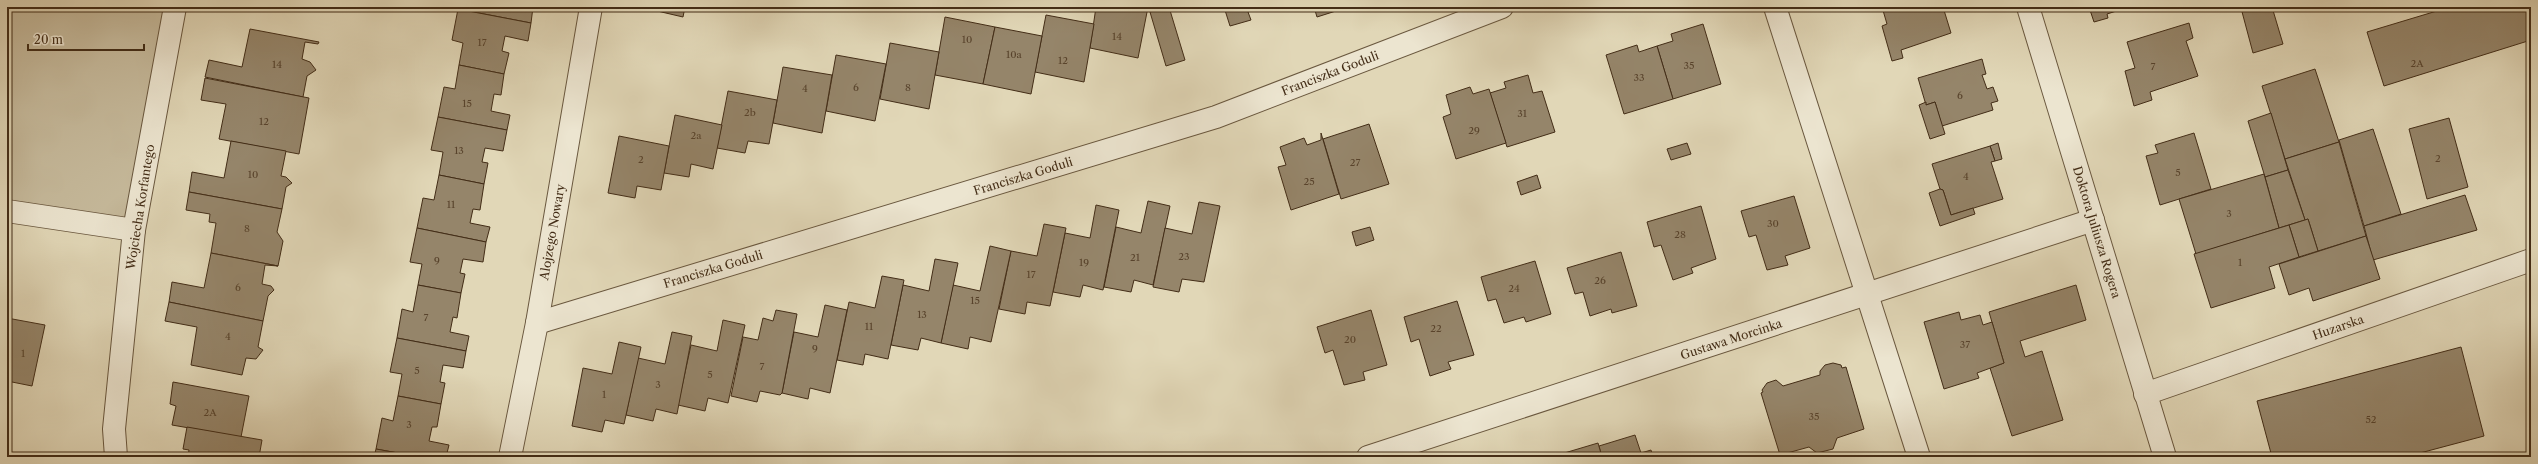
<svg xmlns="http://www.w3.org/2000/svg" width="2538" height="464" font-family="'Libre Caslon Text',serif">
	<rect width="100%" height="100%" fill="#e1d7b7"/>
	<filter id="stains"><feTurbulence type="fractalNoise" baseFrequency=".005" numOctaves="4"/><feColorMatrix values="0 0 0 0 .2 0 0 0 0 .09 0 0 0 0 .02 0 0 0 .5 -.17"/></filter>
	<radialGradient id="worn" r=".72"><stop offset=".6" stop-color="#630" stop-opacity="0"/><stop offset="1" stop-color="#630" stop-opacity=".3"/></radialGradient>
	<polygon fill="#c6ba9c" stroke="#84745a" points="7,7 175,7 134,230 7,211"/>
	<g fill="#95856a" stroke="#432d17">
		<polygon points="459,7 533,7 531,23 458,9"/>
		<polygon points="654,7 685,7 683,17 653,10"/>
		<polygon points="690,7 709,7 708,11"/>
		<polygon points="1096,7 1148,7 1138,58 1090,48"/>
		<polygon points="1169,7 1185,60 1166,66 1150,12"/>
		<polygon points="1224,7 1262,7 1248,12 1251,20 1230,26"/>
		<polygon points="1314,7 1338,7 1339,10 1317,17"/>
		<polygon points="1882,7 1943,7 1951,33 1901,50 1903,58 1892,61 1882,26 1887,24"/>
		<polygon points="2089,7 2129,7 2107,14 2108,18 2094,22"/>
		<polygon points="2272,7 2283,44 2253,53 2241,8"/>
		<polygon points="2450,7 2531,7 2531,40 2384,86 2367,32"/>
		<polygon points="458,9 531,23 528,41 505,36 502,51 509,53 504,74 459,65 463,43 452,40"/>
		<polygon points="1046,15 1094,24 1084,82 1035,72"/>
		<polygon points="945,17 995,27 983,84 935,75"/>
		<polygon points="2189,23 2193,38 2186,41 2198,76 2150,92 2152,100 2134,106 2125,71 2135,68 2127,42"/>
		<polygon points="1703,24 1721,84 1673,99 1657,46 1673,41 1671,34"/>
		<polygon points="995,27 1042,36 1031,94 983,84"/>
		<polygon points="250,29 319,42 318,44 305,42 302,59 310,62 316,70 307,76 303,97 205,77 209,60 242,67"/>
		<polygon points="890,43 939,52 929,109 880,99"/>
		<polygon points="1637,45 1639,52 1657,46 1673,99 1624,114 1606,55"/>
		<polygon points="836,55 886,64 875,121 826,111"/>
		<polygon points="1982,59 1986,74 1982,75 1987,89 1993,87 1998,101 1991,103 1993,110 1942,126 1935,102 1926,105 1918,78"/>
		<polygon points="459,65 504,74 501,95 494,94 491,111 510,115 507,130 438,117 444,87 455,89"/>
		<polygon points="783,67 832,75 822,133 773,123"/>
		<polygon points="2315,69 2339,142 2285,159 2262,86"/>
		<polygon points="1528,75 1533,93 1542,91 1555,132 1507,147 1490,93 1506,88 1504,82"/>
		<polygon points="205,78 309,98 299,154 219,139 226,104 201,100"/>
		<polygon points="1470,87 1473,94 1489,89 1506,143 1456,159 1443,117 1451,114 1446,95"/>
		<polygon points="728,91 777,100 769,144 748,141 745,153 717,148"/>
		<polygon points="1926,102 1926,105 1935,102 1945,134 1930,139 1919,105"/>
		<polygon points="2271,113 2288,170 2265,177 2248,121"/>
		<polygon points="675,115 722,125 713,169 691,164 689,177 664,173"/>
		<polygon points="438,117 507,130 503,151 485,148 482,162 488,163 484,184 439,175 443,152 431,150"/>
		<polygon points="2449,118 2468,187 2427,199 2409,129"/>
		<polygon points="1369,124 1389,184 1341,199 1323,139"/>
		<polygon points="2373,129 2401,214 2364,226 2339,140"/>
		<polygon points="1321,133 1339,194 1291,210 1278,167 1286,165 1280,147 1304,138 1307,145 1321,140"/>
		<polygon points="2194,133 2211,189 2160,205 2146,156 2158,153 2155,145"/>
		<polygon points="619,136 669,146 661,190 637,186 635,198 608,193"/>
		<polygon points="231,141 286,151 281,176 286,177 292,183 286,187 282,209 189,192 192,172 224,178"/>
		<polygon points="2339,142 2366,236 2318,251 2308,219 2305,220 2285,159"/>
		<polygon points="1687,143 1691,154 1671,160 1667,149"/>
		<polygon points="1998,143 2002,159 1995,161 1990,146"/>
		<polygon points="1990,146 1995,161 1991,162 2003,199 1951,215 1943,190 1940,189 1932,164"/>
		<polygon points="2288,170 2305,220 2279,228 2265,177"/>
		<polygon points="2264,174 2279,228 2196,254 2179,199"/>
		<polygon points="439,175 484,184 480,210 473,209 470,223 490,227 486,242 417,228 423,198 434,200"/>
		<polygon points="1537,175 1541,188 1521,195 1517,182"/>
		<polygon points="1940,189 1943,190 1951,215 1973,208 1975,214 1940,226 1929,193"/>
		<polygon points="189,192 282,209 277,232 283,241 278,266 211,253 216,223 209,222 210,214 186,210"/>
		<polygon points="2465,195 2477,230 2373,260 2364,226"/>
		<polygon points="1794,196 1810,248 1785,256 1788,265 1767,270 1756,235 1749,237 1741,211"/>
		<polygon points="1148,201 1170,206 1153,285 1134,280 1131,292 1104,287 1116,227 1141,233"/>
		<polygon points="1199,202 1220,206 1204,282 1182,279 1179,292 1153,287 1165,228 1192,234"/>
		<polygon points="1096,205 1119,210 1103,290 1083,285 1080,297 1053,292 1065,233 1090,238"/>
		<polygon points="1701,206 1716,259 1691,268 1693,273 1673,280 1661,245 1654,247 1647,222"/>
		<polygon points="2308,219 2318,251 2299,257 2289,225"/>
		<polygon points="1044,224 1066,228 1050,306 1027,302 1025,314 999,309 1011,251 1037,256"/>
		<polygon points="2289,225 2299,257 2269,267 2275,288 2211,308 2194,254"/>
		<polygon points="1370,227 1374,240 1356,246 1352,232"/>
		<polygon points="417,228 486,242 483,262 463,259 460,273 465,274 461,293 418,285 422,264 410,262"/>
		<polygon points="2366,236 2380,279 2313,301 2309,288 2289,295 2279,264"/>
		<polygon points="990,246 1011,251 991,342 970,337 968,349 941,343 953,285 980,291"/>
		<polygon points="1621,252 1637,306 1612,313 1611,309 1590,316 1583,292 1575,294 1567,268"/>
		<polygon points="211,253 278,266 265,265 262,284 271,286 274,290 268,296 263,321 169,302 172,282 204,288"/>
		<polygon points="935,259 958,263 941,343 921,338 918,350 891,345 903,285 929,291"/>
		<polygon points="1535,261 1551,314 1526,322 1524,317 1504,323 1496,299 1488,301 1481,277"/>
		<polygon points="882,276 904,280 888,359 865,354 863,365 837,360 849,302 875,308"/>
		<polygon points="418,285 461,293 457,318 453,317 450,332 469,336 466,351 397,338 402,309 413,312"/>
		<polygon points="2076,285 2086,320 2020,341 2025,357 2042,351 2063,420 2012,436 1990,368 2004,363 1989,312"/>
		<polygon points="1457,301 1474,355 1448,362 1451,369 1430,376 1419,339 1411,342 1404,317"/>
		<polygon points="169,302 263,321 258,347 263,350 256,359 246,358 242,375 191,365 197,327 165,321"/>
		<polygon points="825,305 847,310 830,393 810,388 808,399 782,393 794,332 818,337"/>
		<polygon points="776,310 797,314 782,393 780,395 760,391 757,402 731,396 743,337 758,340 763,318 773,321"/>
		<polygon points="1371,310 1387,365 1363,372 1365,380 1344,385 1333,350 1325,353 1317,327"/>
		<polygon points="1959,312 1961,320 1980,315 1983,325 1992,322 2004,363 1977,373 1979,378 1944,389 1924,322"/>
		<polygon points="7,318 45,325 32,386 7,381"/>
		<polygon points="723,320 745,325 728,403 708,398 705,411 678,405 691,345 717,351"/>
		<polygon points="672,332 692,336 677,414 656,409 653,421 626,415 638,358 665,364"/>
		<polygon points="397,338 466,351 463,368 443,365 440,382 445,383 441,404 398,396 402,374 390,372"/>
		<polygon points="619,342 641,347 624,424 605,420 602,432 572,426 583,368 612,374"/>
		<polygon points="2461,347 2484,436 2405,457 2272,457 2257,401"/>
		<polygon points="1833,363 1841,365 1842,368 1846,367 1864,429 1837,438 1833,449 1817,453 1809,447 1780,455 1761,393 1763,392 1762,390 1767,383 1776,380 1783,386 1820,375 1820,371 1825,365"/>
		<polygon points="173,382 249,396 241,437 172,425 176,406 170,404"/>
		<polygon points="398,396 441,404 437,427 432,427 429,441 449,445 446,457 420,457 376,449 382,418 393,421"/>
		<polygon points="187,427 262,440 259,457 188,457 189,450 183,449"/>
		<polygon points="1635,435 1641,453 1651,450 1653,457 1602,457 1599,446"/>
		<polygon points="1598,443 1602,457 1562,457 1561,454"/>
		<polygon points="376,449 420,457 374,457"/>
	</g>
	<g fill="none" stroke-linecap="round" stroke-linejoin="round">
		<defs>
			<polyline id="pedestrian" points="1775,7 1919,457"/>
			<g id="minor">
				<polyline points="2028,7 2165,457"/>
				<polyline points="7,211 134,230"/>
				<polyline points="537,323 1216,117 1502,7"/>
				<polyline points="2145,394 2531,260"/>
				<polyline points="116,457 114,429 134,230 175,7"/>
				<polyline points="510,457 537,323 591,7"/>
				<polyline points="1368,457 2093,220"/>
			</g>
		</defs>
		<use href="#pedestrian" stroke="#6a583f" stroke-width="24"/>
		<use href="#minor" stroke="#6a583f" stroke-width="24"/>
		<use href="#pedestrian" stroke="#ece5d0" stroke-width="22"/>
		<use href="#minor" stroke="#ece5d0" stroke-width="22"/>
	</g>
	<g text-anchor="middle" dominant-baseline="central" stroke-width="3" stroke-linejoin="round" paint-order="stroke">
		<g font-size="10" fill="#58432c">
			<text x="1117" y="36">14</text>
			<text x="967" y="39">10</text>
			<text x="482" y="42">17</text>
			<text x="1014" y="54">10a</text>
			<text x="1063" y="60">12</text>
			<text x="2417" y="63">2A</text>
			<text x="277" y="64">14</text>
			<text x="1689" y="65">35</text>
			<text x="2153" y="66">7</text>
			<text x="1639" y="77">33</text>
			<text x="856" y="87">6</text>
			<text x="908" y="87">8</text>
			<text x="805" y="88">4</text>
			<text x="1960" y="95">6</text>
			<text x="467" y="103">15</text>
			<text x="750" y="112">2b</text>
			<text x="1522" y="113">31</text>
			<text x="264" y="121">12</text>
			<text x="1474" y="130">29</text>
			<text x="696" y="135">2a</text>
			<text x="459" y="150">13</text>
			<text x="2438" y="158">2</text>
			<text x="641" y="159">2</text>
			<text x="1355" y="162">27</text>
			<text x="2178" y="172">5</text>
			<text x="253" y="174">10</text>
			<text x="1966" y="176">4</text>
			<text x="1309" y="181">25</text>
			<text x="451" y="204">11</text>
			<text x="2229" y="213">3</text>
			<text x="1773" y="223">30</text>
			<text x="247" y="228">8</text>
			<text x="1680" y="234">28</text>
			<text x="1184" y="256">23</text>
			<text x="1135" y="257">21</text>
			<text x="437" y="260">9</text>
			<text x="1084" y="262">19</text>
			<text x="2240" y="262">1</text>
			<text x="1031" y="274">17</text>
			<text x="1600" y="280">26</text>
			<text x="238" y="287">6</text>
			<text x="1514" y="288">24</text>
			<text x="975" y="300">15</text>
			<text x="922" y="314">13</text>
			<text x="426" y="317">7</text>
			<text x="869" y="326">11</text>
			<text x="1436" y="328">22</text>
			<text x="228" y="336">4</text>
			<text x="1350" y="339">20</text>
			<text x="1965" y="344">37</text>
			<text x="815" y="348">9</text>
			<text x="23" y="353">1</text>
			<text x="762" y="366">7</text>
			<text x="417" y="370">5</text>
			<text x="710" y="374">5</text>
			<text x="658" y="384">3</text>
			<text x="604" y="394">1</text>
			<text x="210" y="412">2A</text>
			<text x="1814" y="416">35</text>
			<text x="2371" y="419">52</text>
			<text x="409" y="424">3</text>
		</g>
		<g font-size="12" fill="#432d17" stroke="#ece5d0">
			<text transform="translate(1330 73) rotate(-21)">Franciszka Goduli</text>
			<text transform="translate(1023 176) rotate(-17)">Franciszka Goduli</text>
			<text transform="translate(140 207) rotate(-81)">Wojciecha Korfantego</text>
			<text transform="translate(552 232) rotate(-80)">Alojzego Nowary</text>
			<text transform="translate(2097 232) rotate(73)">Doktora Juliusza Rogera</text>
			<text transform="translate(713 269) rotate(-17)">Franciszka Goduli</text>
			<text transform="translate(2338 327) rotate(-19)">Huzarska</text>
			<text transform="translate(1731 339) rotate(-18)">Gustawa Morcinka</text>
		</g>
	</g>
	<rect width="2538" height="464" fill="none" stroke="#e1d7b7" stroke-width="24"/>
	<rect x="8" y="8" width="2522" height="448" fill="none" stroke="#432d17" stroke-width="2"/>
	<rect x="12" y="12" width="2514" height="440" fill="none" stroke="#432d17"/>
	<path d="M28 44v6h116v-6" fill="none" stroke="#432d17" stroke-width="2"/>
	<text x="34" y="44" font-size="12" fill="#432d17" stroke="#ece5d0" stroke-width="3" paint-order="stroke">20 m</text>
	<rect width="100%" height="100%" filter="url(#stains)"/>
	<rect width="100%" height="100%" fill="url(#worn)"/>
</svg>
